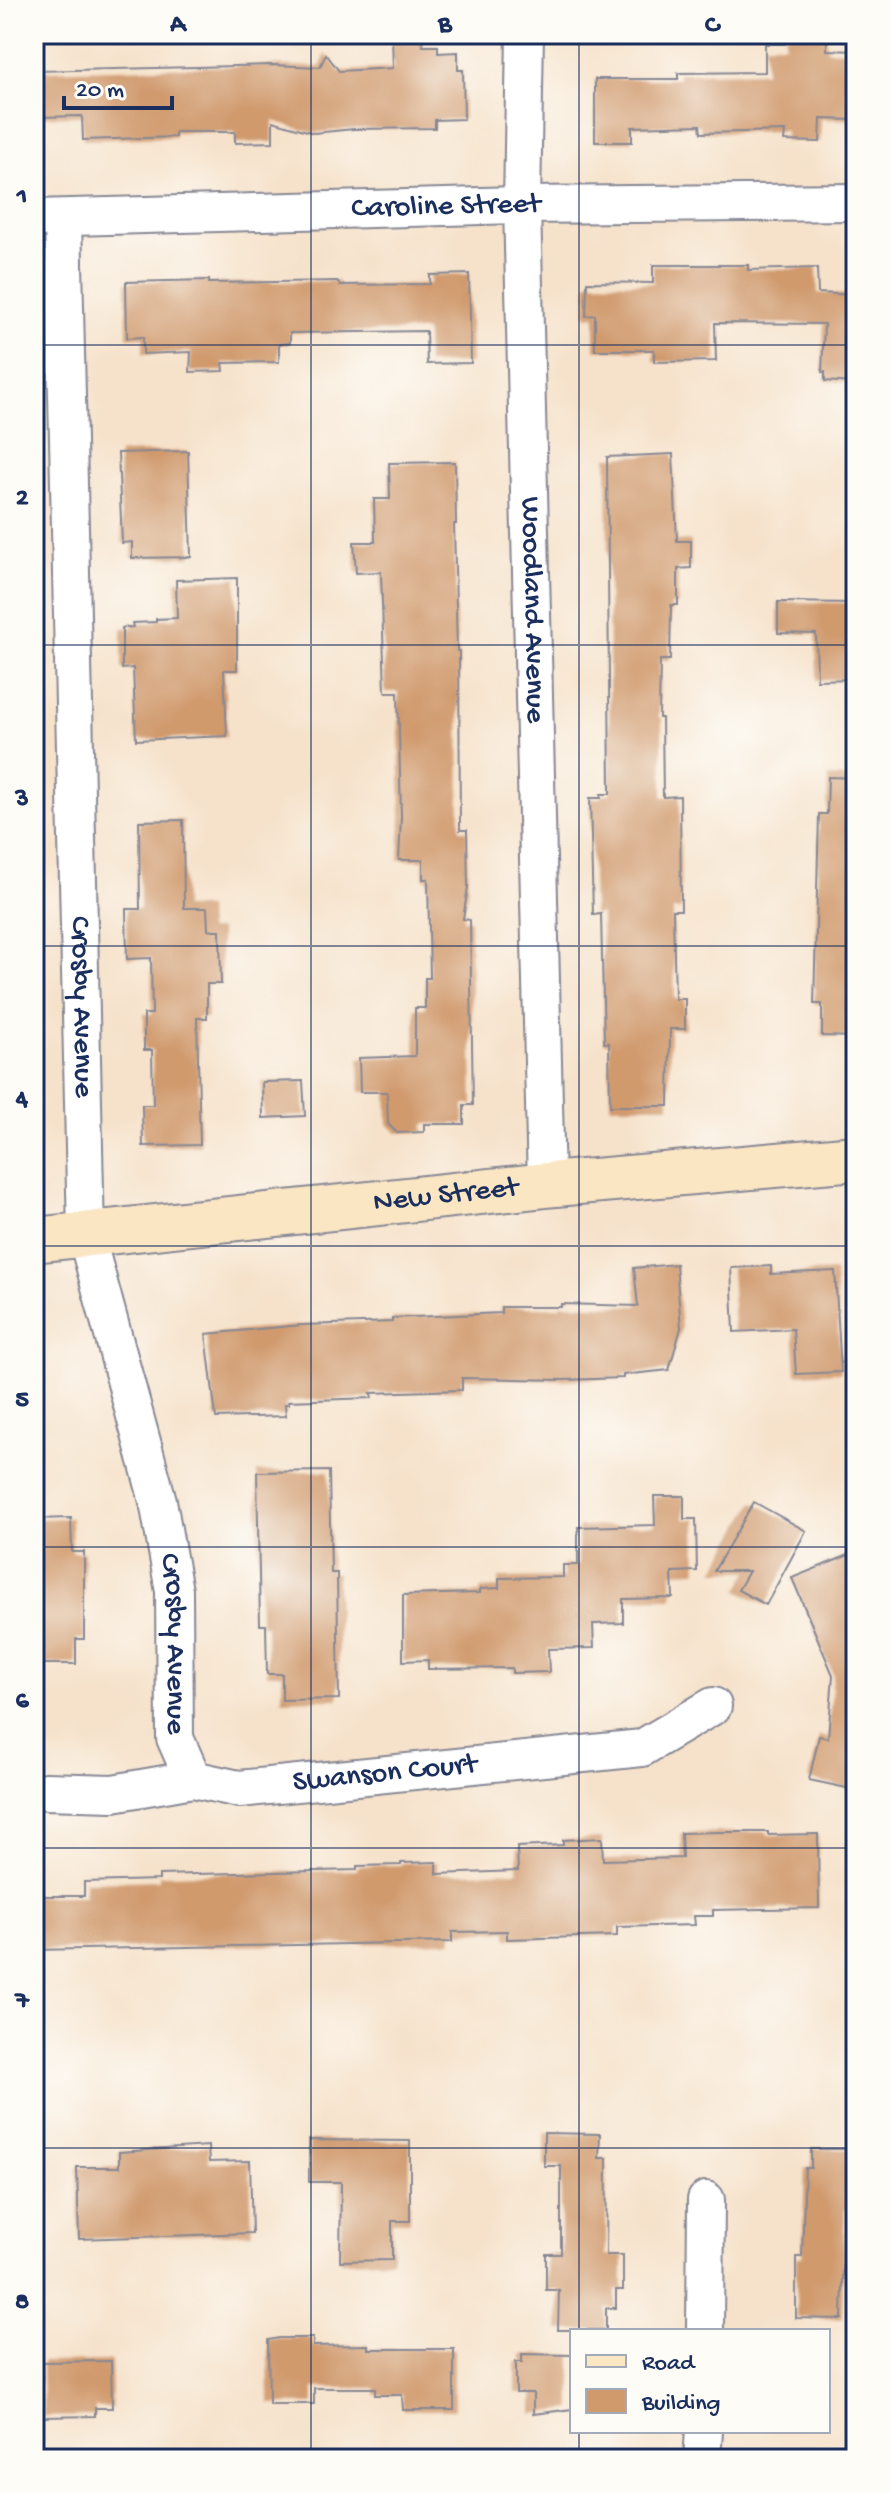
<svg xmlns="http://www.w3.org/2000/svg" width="890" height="2493" font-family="'Gochi Hand',sans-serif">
	<rect width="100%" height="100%" fill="#fdfcf7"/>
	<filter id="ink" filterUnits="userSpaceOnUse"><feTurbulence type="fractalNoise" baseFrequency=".0125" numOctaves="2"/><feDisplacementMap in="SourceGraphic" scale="16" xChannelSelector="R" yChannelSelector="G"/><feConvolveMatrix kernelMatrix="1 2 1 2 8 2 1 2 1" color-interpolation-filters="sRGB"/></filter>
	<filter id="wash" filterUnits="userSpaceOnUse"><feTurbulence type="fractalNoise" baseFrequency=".006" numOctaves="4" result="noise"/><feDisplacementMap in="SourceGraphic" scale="32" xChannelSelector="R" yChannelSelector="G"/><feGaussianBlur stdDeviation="1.8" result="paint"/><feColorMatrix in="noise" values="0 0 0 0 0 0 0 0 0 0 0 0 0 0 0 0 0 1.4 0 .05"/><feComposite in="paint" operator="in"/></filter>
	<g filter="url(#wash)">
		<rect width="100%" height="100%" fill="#f6e2cb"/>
		<g id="blocks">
			<g fill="#d09a6d">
				<polygon points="785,34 827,34 827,50 856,51 855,120 821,119 820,142 784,141 785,131 701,133 700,125 632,127 632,142 595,142 595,79 678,79 678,73 765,72 765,44 785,44"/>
				<polygon points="392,36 422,37 423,46 438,46 438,53 458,52 458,70 463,70 464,119 435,120 435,128 354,129 314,133 273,121 273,142 235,143 235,132 175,132 175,137 83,140 82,116 36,117 35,71 272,65 320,67 326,54 339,71 393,68"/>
				<polygon points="653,265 748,265 748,270 817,268 818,293 856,295 856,374 854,374 853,383 825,381 825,372 822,372 824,324 715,323 716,361 654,362 654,350 595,350 595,315 586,316 587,282 653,283"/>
				<polygon points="469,274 471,363 427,364 426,331 290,333 290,343 279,344 279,362 223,363 224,371 190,372 191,352 143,354 143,337 127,338 126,282 209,280 209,283 337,281 340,285 430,284 430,275"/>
				<polygon points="188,451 191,557 132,558 132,542 122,543 118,453"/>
				<polygon points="673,454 677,541 691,541 691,568 678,569 678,605 671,605 670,660 660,660 659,718 662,718 663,797 680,796 681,910 673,910 675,999 685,999 685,1029 670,1029 669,1106 610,1106 609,1043 604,1043 601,914 593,915 590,798 601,798 601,794 610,794 607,457"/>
				<polygon points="455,462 456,524 454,524 457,651 459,651 460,830 467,830 468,887 463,919 470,920 473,1105 464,1105 464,1124 424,1124 424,1132 397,1133 388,1124 387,1092 360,1092 359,1058 415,1056 415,1008 425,1008 425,978 430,978 428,879 423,879 423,860 399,860 401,817 398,692 385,692 381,572 356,573 354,542 375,542 374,499 390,499 389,463"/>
				<polygon points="237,578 237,670 224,670 227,736 136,740 133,668 122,669 122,628 133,627 132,623 156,622 156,619 177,618 176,580"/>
				<polygon points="778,602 856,603 856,679 817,680 816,634 778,633"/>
				<polygon points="828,777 856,778 856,1037 822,1036 822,1004 814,1004 819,814 827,814"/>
				<polygon points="183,820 184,908 207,908 208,930 220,930 221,984 207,984 207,1018 197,1018 200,1145 143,1146 142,1105 153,1105 152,1050 144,1050 144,1014 152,1014 151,958 127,959 126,909 140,909 139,821"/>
				<polygon points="303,1081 305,1116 263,1118 262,1082"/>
				<polygon points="676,1264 681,1328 669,1370 623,1375 623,1378 564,1380 462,1378 462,1390 371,1393 372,1398 288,1401 289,1404 285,1404 286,1416 216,1418 206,1334 302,1325 392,1322 392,1318 501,1313 501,1307 561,1307 561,1304 638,1306 634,1268"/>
				<polygon points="771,1266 771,1274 835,1271 841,1372 796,1374 793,1329 734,1332 731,1268"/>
				<polygon points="329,1471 331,1573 337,1573 339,1699 282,1700 282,1674 267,1674 266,1625 260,1625 257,1472"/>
				<polygon points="654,1496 684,1496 684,1519 696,1519 697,1571 672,1572 673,1598 623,1599 623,1623 593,1624 594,1648 548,1649 549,1672 512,1673 512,1668 428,1669 428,1660 403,1661 403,1595 480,1593 480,1589 499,1588 499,1578 563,1577 563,1565 578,1565 578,1527 655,1525"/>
				<polygon points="754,1502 806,1531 766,1605 738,1590 749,1571 714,1571"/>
				<polygon points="71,1518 72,1552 84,1552 84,1639 76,1639 76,1664 34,1664 34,1519"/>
				<polygon points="856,1552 856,1790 809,1780 819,1736 828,1738 833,1675 792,1578"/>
				<polygon points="719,1832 768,1832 768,1835 818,1834 819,1908 713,1910 713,1916 694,1916 695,1925 617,1927 617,1936 507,1939 507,1931 452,1932 452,1942 34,1950 34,1896 84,1896 84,1882 159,1880 159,1875 357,1870 357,1866 401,1865 401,1863 437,1862 437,1874 518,1871 517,1847 563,1845 563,1840 602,1838 603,1860 682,1858 681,1833"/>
				<polygon points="544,2133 600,2134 599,2158 607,2158 606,2255 623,2255 623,2290 616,2290 616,2308 606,2308 606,2330 558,2330 559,2290 546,2290 546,2254 561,2254 561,2166 544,2166"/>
				<polygon points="309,2140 410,2141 410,2221 392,2221 392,2260 340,2261 341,2182 309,2182"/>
				<polygon points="208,2146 209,2162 250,2161 252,2233 79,2239 77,2167 119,2167 119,2152"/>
				<polygon points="811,2149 856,2149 855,2209 845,2209 842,2319 796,2318 796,2257 802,2257 805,2168 811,2168"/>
				<polygon points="279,2338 313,2338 313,2346 368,2345 368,2349 454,2349 454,2410 403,2410 402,2395 375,2395 375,2388 314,2388 314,2404 269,2404 268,2340"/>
				<polygon points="522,2354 572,2355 572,2409 533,2414 533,2393 516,2393 516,2362 522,2362"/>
				<polygon points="111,2361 112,2408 95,2408 95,2416 43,2417 42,2362"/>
			</g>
		</g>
	</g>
	<g filter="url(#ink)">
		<use href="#blocks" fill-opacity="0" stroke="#888894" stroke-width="2"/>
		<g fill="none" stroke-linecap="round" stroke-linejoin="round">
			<defs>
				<g id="street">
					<path id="s1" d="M525 34 522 205 546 1185"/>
					<path id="s2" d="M34 218 522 205 856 202"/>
					<path id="s3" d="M63 219 86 1235 158 1501 174 1591 175 1738 193 1779"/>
					<path id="s4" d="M46 1791 113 1793 193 1779 239 1789 642 1748 713 1706"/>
					<polyline points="705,2331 706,2200"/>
					<polyline points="702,2459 704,2431"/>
				</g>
				<g id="secondary">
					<path id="s5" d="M34 1240 546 1185 856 1158"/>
				</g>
			</defs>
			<use href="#street" stroke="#888894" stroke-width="40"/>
			<use href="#secondary" stroke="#888894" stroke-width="48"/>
			<use href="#street" stroke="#fff" stroke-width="36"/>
			<use href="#secondary" stroke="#fbe6c4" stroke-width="44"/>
		</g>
	</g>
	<path fill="none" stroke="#1b2f5e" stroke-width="2" stroke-opacity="0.55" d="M311 34V2459M579 34V2331M34 345H856M34 645H856M34 946H856M34 1246H856M34 1547H856M34 1848H856M34 2148H856M579 2431V2459"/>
	<g text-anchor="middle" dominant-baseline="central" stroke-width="6" stroke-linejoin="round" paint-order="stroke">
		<g font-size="30" fill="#1b2f5e" stroke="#fdfcf7">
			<text stroke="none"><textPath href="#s2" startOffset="412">Caroline Street</textPath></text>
			<text stroke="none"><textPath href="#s1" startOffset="576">Woodland Avenue</textPath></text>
			<text stroke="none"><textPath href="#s3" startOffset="788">Crosby Avenue</textPath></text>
			<text stroke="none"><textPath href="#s5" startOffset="414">New Street</textPath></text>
			<text stroke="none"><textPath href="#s3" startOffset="1436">Crosby Avenue</textPath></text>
			<text stroke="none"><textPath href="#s4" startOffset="342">Swanson Court</textPath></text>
		</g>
	</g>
	<rect width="890" height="2493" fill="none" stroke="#fdfcf7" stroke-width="88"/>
	<rect x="570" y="2329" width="260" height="104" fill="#fdfcf7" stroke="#a3aaba" stroke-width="2"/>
	<rect x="586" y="2355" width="40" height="12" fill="#fbe6c4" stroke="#a3aaba" stroke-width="2"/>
	<text x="642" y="2369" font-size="24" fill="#1b2f5e">Road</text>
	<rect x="586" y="2389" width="40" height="24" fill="#d09a6d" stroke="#a3aaba" stroke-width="2"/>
	<text x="642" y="2409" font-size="24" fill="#1b2f5e">Building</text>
	<path d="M64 96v12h108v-12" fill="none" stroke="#1b2f5e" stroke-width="4"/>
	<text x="76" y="96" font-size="24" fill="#1b2f5e" stroke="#fdfcf7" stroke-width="6" paint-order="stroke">20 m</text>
	<rect x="44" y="44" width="802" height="2405" fill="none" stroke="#1b2f5e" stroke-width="3"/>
	<g font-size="26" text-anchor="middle" font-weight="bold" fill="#1b2f5e">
		<text x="178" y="31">A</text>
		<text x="445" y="31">B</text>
		<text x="712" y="31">C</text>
		<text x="22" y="203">1</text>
		<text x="22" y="504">2</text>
		<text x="22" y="805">3</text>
		<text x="22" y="1105">4</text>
		<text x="22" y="1406">5</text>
		<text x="22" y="1707">6</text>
		<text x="22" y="2007">7</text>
		<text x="22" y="2308">8</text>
	</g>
</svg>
